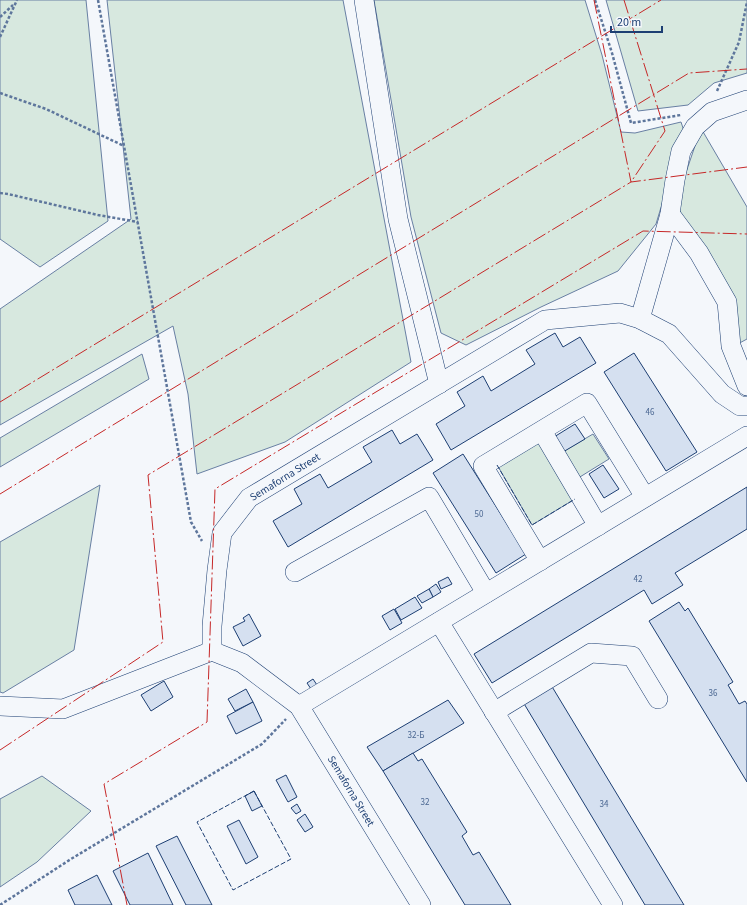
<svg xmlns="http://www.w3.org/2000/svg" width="747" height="905" font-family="'Source Sans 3',sans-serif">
	<rect width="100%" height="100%" fill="#f4f7fb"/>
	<g fill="#d7e8df" stroke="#687fa3">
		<polygon points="0,0 86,0 108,221 40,267 0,239"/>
		<polygon points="107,0 343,0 411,362 285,442 197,474 188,394 173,326 0,425 0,309 131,219"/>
		<polygon points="374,0 585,0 602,55 621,132 635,133 681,122 684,131 656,224 618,271 541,307 466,345 441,333 411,217"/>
		<polygon points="606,0 747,0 747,73 714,83 688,105 638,111"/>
		<polygon points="702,130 747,207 747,339 734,346 731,304 679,214 679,193 697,140"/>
		<polygon points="142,354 149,379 0,467 0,438"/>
		<polygon points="593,434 609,459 575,480 559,454"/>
		<polygon points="538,438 575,499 532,525 496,463"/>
		<polygon points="100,485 74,650 3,693 0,692 0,542"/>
		<polygon points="42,776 91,811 37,862 0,887 0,799"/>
	</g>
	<g fill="#d5e0f0" stroke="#1d3f73">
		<polygon points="555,333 563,347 580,337 596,363 451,450 436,424 465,406 457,392 483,376 491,391 535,364 526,350"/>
		<polygon points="634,353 697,452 666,471 604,372"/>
		<polygon points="575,424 585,439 563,452 554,437"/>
		<polygon points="392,430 400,444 417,434 433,460 288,547 273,521 302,504 294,489 320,474 328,488 372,462 363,447"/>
		<polygon points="463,454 526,554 496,573 433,473"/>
		<polygon points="603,465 619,489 604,498 589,474"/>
		<polygon points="747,487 747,529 675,573 683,585 652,604 644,590 492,683 474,654"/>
		<polygon points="448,577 452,584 441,589 438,582"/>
		<polygon points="436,584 441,592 433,597 429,589"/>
		<polygon points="429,589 433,597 422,603 417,596"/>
		<polygon points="415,597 422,608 401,620 395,609"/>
		<polygon points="679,602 685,611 688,608 733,682 728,685 739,704 745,701 747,704 747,782 649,621"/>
		<polygon points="394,609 402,623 390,630 382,616"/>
		<polygon points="249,614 261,636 243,646 233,627 245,621 243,618"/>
		<polygon points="313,679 317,685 311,689 307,683"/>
		<polygon points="164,681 173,697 151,711 141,695"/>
		<polygon points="551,685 684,905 645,905 523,702"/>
		<polygon points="246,689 253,702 235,711 228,699"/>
		<polygon points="448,700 464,723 383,771 367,747"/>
		<polygon points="253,702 262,721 236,734 227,716"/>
		<polygon points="413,753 418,761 422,759 467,832 462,836 473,855 479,852 511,905 465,905 383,771"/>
		<polygon points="286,775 297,797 288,802 276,780"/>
		<polygon points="254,791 262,806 252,811 245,796"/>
		<polygon points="297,804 301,811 296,814 291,808"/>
		<polygon points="305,814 313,827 305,832 297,820"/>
		<polygon points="239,820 258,857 246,864 227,826"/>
		<polygon points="177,836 212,905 186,905 156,846"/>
		<polygon points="148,853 173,905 130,905 113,871"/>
		<polygon points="97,875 112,905 75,905 68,890"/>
	</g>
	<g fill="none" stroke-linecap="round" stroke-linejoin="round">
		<defs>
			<g id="minor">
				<polyline points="364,0 398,219 439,384"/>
				<polyline points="670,214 699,253 727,302 731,346 747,386"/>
				<polyline points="640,319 670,214 675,180 681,151 695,127 712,112 747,100"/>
				<polyline points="542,431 598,526"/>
				<polyline points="540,561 483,466 587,403 645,497"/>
				<polyline points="295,572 429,497 486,593"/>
				<polyline points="439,622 613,905"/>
				<polyline points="0,706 63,709 212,651"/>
				<polyline points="299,706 747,436"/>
				<polyline points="494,712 591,653 632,656 658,699"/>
				<polyline points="421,905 299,706 242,663 212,651 212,626 217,570 222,533 249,498 545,320 620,313 640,319 669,334 722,394 740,406 747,406"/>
			</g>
		</defs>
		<use href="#minor" stroke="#1d3f73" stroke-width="20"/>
		<g stroke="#5e769c" stroke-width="2.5" stroke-dasharray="3 2" stroke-linecap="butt">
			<polyline points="98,0 191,522 202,541"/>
			<polyline points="595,0 612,53 631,123 681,115"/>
			<polyline points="0,17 13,5"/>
			<polyline points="0,37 17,0"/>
			<polyline points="717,91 739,42 747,2"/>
			<polyline points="0,93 46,109 124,146"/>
			<polyline points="0,193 8,194 98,215 138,222"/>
			<polyline points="0,905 71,859 262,744 286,719"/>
		</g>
		<use href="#minor" stroke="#f4f7fb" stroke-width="19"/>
		<g stroke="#1d3f73" stroke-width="1" stroke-dasharray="5 2" stroke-linecap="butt">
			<polyline points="497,465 532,525 575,499"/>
			<polygon points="254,791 291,859 233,890 197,822"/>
		</g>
		<g stroke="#c62828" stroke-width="1" stroke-dasharray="14 3 2 3" stroke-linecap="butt">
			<polyline points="594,0 631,182"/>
			<polyline points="624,0 665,131 631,182"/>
			<polyline points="0,402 661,0"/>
			<polyline points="0,494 689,73 747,69"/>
			<polyline points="0,750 163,642 148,475 631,182 747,167"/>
			<polyline points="127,905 104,784 207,722 215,489 643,231 747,234"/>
		</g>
	</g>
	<g text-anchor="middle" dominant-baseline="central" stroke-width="3" stroke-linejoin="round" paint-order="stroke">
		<g font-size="9" fill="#4b6792">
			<text x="650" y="412">46</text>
			<text x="479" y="514">50</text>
			<text x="638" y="579">42</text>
			<text x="713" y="693">36</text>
			<text x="416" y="735">32-Б</text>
			<text x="425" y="802">32</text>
			<text x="604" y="804">34</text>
		</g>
		<g font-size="11" fill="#1d3f73" stroke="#f4f7fb">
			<text transform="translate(285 477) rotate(-32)">Semaforna Street</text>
			<text transform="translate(351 791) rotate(59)">Semaforna Street</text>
		</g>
	</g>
	<path d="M611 26v6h51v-6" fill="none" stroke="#1d3f73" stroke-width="2"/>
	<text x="617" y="26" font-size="12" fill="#1d3f73" stroke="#f4f7fb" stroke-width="3" paint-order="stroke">20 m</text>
</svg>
